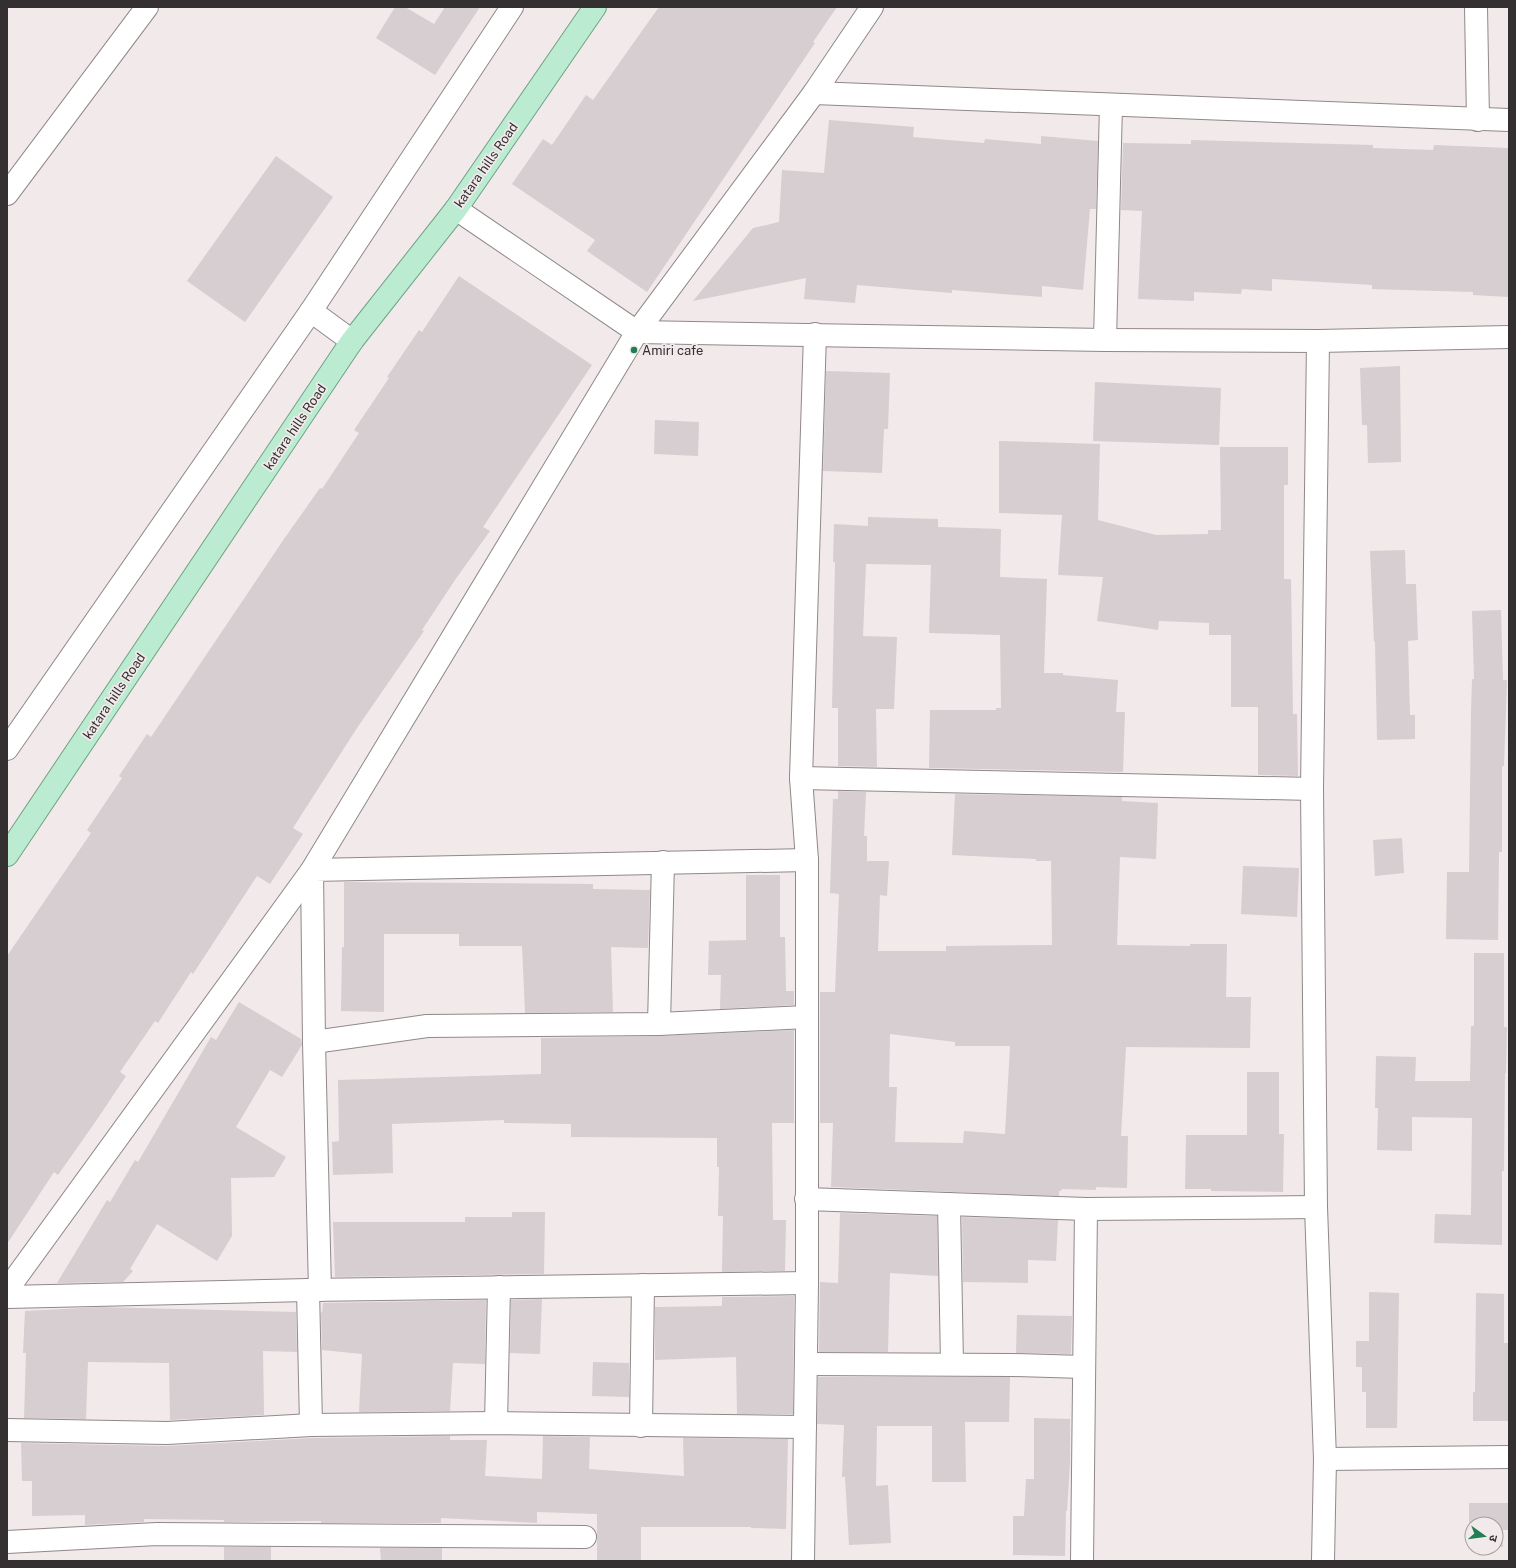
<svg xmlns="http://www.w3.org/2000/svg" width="1516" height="1568" font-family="'Public Sans','Noto Sans Devanagari',sans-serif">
	<rect width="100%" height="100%" fill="#f1e9ea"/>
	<g fill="#d6ced0" fill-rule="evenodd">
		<polygon points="395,7 405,7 434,24 445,7 480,7 435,75 376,38"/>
		<polygon points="659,7 837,7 813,42 815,43 647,292 587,251 595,240 512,184 543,139 552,145 586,95 593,100"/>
		<polygon points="829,120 914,127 913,137 984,143 985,139 1041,144 1041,136 1098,141 1096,209 1090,209 1083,290 1042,286 1042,297 952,290 952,293 857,285 855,303 804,299 806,278 693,301 753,228 779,222 782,170 824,173"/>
		<polygon points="1191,140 1373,145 1373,148 1433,150 1434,145 1509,148 1509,297 1473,295 1473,292 1372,289 1372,285 1272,279 1272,291 1242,289 1241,294 1194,292 1194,301 1138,299 1142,211 1121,210 1123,143 1191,144"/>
		<polygon points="276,156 333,197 245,322 187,281"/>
		<polygon points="459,276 592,365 483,527 490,531 455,580 422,630 424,631 357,728 293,828 303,834 270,884 257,876 193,974 191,972 158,1023 155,1021 120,1072 126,1076 96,1121 58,1175 54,1172 7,1244 7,956 91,833 87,830 122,778 119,776 147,734 151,737 284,539 320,488 322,489 359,433 354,430 389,378 387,377 419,330 422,332"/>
		<polygon points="1400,366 1401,462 1368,463 1367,425 1362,425 1360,368"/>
		<polygon points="826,371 890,373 888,429 884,429 882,473 823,471"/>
		<polygon points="1095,382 1221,388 1219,445 1093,441"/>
		<polygon points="655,420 699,422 698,456 654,454"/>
		<polygon points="999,441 1100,444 1098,520 1156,535 1208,534 1208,530 1221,530 1220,447 1288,447 1288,485 1284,485 1284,579 1291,579 1293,714 1297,714 1298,776 1258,775 1258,707 1231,707 1231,635 1209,635 1209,623 1159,621 1158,630 1097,621 1103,577 1058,575 1062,515 999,513"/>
		<polygon points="868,517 938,519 938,527 1001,529 1000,577 1047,579 1044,673 1063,673 1063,675 1118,680 1116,712 1125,712 1123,772 929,768 930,710 996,710 996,708 1001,708 1000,635 929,633 931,565 866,564 863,636 897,637 894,709 876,709 877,767 838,766 838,708 832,708 835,562 833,562 834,524 868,526"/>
		<polygon points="1405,550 1406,584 1416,584 1418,640 1408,641 1410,715 1415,715 1415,739 1377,740 1375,642 1374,642 1370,551"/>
		<polygon points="1501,610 1503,680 1507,680 1504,766 1502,766 1502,852 1499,852 1498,940 1446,939 1447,872 1469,872 1471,713 1472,679 1474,679 1472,611"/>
		<path d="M838 791 866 792 864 836H867V861H889L887 896 880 895 878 951H946V946L1052 945 1051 861H1036V859L952 855 955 794 1122 797V801L1158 803 1156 859 1120 857 1117 945 1190 946V944H1227L1226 997H1251L1250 1048 1126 1047 1121 1136H1128L1127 1188 1096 1187V1190L1062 1189 1061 1191H1059V1196L831 1187 833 1123H820V992H835L839 894 830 893 833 799H838ZM890 1034 955 1042V1046H1010L1005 1134 964 1131 963 1143 895 1142 897 1087H889Z"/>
		<polygon points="1402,838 1404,873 1375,876 1373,840"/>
		<polygon points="1243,866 1299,868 1297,917 1241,914"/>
		<polygon points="746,875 780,875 780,937 785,937 786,991 794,991 794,1005 720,1009 721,975 708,975 709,941 746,940"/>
		<polygon points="344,882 593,884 593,889 650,890 648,948 611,947 613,1012 525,1013 522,946 459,946 459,934 384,934 384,1012 341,1011 342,947 344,947"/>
		<polygon points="1474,953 1504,953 1504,1027 1507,1027 1506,1073 1505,1073 1504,1171 1502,1171 1502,1245 1434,1243 1435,1214 1471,1215 1472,1118 1412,1117 1412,1151 1377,1150 1378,1108 1375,1108 1376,1056 1416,1057 1415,1081 1470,1081 1471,1026 1474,1026"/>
		<polygon points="239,1002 301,1039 302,1045 282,1077 270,1070 236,1127 286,1157 274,1177 231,1178 232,1236 217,1261 157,1224 130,1269 133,1271 123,1282 57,1283 107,1200 110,1202 135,1160 138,1162 211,1037 216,1040"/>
		<polygon points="794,1030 794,1123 772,1123 773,1220 786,1220 785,1271 722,1272 723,1216 718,1216 719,1167 717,1167 717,1138 571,1137 571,1124 504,1123 504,1120 392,1124 393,1173 333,1175 332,1142 339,1141 338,1080 541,1074 541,1038 660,1036"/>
		<polygon points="1247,1072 1279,1072 1279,1134 1284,1134 1283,1192 1211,1191 1211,1189 1185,1189 1186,1135 1247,1135"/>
		<polygon points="512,1212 545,1212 544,1274 335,1277 333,1222 465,1222 465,1217 512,1217"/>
		<polygon points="840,1213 937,1216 938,1276 890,1273 888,1352 819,1352 820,1282 838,1283"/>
		<polygon points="962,1217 1058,1220 1056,1261 1028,1260 1028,1283 963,1282"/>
		<polygon points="1369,1292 1399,1293 1397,1428 1366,1428 1366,1392 1362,1392 1362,1367 1356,1367 1356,1341 1369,1341"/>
		<polygon points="1476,1293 1504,1294 1504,1343 1509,1343 1509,1421 1473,1421 1473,1392 1475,1392"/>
		<polygon points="794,1296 793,1414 737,1414 736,1357 655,1360 655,1307 722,1306 722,1297"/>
		<polygon points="542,1299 540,1354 510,1353 511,1300"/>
		<polygon points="486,1300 485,1364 453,1363 450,1411 359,1412 362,1354 322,1350 321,1312 322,1313 323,1303"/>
		<polygon points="101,1307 296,1312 297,1352 263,1351 264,1415 170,1420 169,1363 88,1362 86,1419 24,1418 26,1353 23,1353 25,1311"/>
		<polygon points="1017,1315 1072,1316 1071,1354 1016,1353"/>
		<polygon points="593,1362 629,1363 629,1397 592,1396"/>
		<polygon points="818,1377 1010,1377 1009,1422 965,1422 966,1482 932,1482 932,1426 877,1426 876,1486 888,1485 891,1543 849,1545 845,1477 842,1477 844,1425 817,1424"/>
		<polygon points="1034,1418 1070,1419 1070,1464 1067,1511 1066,1511 1065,1556 1013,1555 1013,1516 1024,1516 1026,1479 1034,1479"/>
		<polygon points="450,1436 450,1440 487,1440 485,1476 542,1479 543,1436 590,1437 589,1469 684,1476 683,1438 788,1439 786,1529 751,1528 751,1527 641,1527 641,1561 597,1561 597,1514 537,1512 537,1523 441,1518 441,1523 321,1523 321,1521 224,1522 224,1520 144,1519 144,1522 85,1525 85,1515 32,1516 32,1481 22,1481 21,1443 167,1446 311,1438"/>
		<polygon points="1469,1503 1509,1503 1509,1530 1503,1530 1503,1547 1496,1547 1496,1524 1472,1524 1472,1547 1469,1547"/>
		<rect x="224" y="1547" width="47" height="14"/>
		<polygon points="380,1548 442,1548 442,1561 381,1561"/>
	</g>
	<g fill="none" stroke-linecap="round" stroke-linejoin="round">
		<defs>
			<g id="minor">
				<polyline points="1476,7 1478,120"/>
				<polyline points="814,93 1509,120"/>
				<polyline points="7,194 147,7"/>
				<polyline points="456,209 637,332 1105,340 1318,341 1509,337"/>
				<polyline points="311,311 352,341"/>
				<polyline points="1105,340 1111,105"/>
				<polyline points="1318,341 1312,789 1316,1207 1325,1459 1323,1561"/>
				<polyline points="7,749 311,311 512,7"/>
				<polyline points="801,778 1312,789"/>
				<polyline points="659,1024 663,862"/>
				<polyline points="314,1042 427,1026 659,1024 807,1017"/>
				<polyline points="806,1199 1086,1209 1316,1207"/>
				<polyline points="949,1204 952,1364"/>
				<polyline points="7,1290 312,870 637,332 814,93 872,7"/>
				<polyline points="308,1290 311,1425"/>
				<polyline points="320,1290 314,1042 312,870 807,860"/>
				<polyline points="7,1297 308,1290 807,1283"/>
				<polyline points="806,1364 1013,1365 1084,1367"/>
				<polyline points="496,1423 499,1287"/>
				<polyline points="641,1426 643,1285"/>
				<polyline points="7,1430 167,1433 311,1425 496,1423 805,1427"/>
				<polyline points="1325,1459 1509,1457"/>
				<polyline points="7,1542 157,1534 585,1537"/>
				<polyline points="803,1561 807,1283 807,860 801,778 815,334"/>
				<polyline points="1082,1561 1086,1209"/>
			</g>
			<polyline id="major" points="7,855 352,341 456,209 595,7"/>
		</defs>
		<use href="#minor" stroke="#908889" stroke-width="24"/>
		<use href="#major" stroke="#6ea286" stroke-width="24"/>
		<use href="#minor" stroke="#fff" stroke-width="22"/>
		<use href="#major" stroke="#bbecd1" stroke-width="22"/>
	</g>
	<circle fill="#217e55" stroke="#f1e9ea" stroke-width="1.5" cx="634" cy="350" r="4"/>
	<g text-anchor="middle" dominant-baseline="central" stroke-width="3.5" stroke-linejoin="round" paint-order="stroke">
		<g font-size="13" fill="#343031" stroke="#f1e9ea">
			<text transform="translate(486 165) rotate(-55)">katara hills Road</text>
			<text transform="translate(295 427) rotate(-56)">katara hills Road</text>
			<text transform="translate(114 696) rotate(-56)">katara hills Road</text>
		</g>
		<g font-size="13" fill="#343031" stroke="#f1e9ea" text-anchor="start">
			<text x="642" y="350">Amiri cafe</text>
		</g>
	</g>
	<rect width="1516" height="1568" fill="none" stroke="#343031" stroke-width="16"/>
	<g transform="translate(1484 1536) rotate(104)"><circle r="19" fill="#f1e9ea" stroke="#a59fa0"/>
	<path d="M0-3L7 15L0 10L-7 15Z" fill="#217e55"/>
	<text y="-6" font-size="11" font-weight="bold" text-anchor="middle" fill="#343031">उ</text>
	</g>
</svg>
